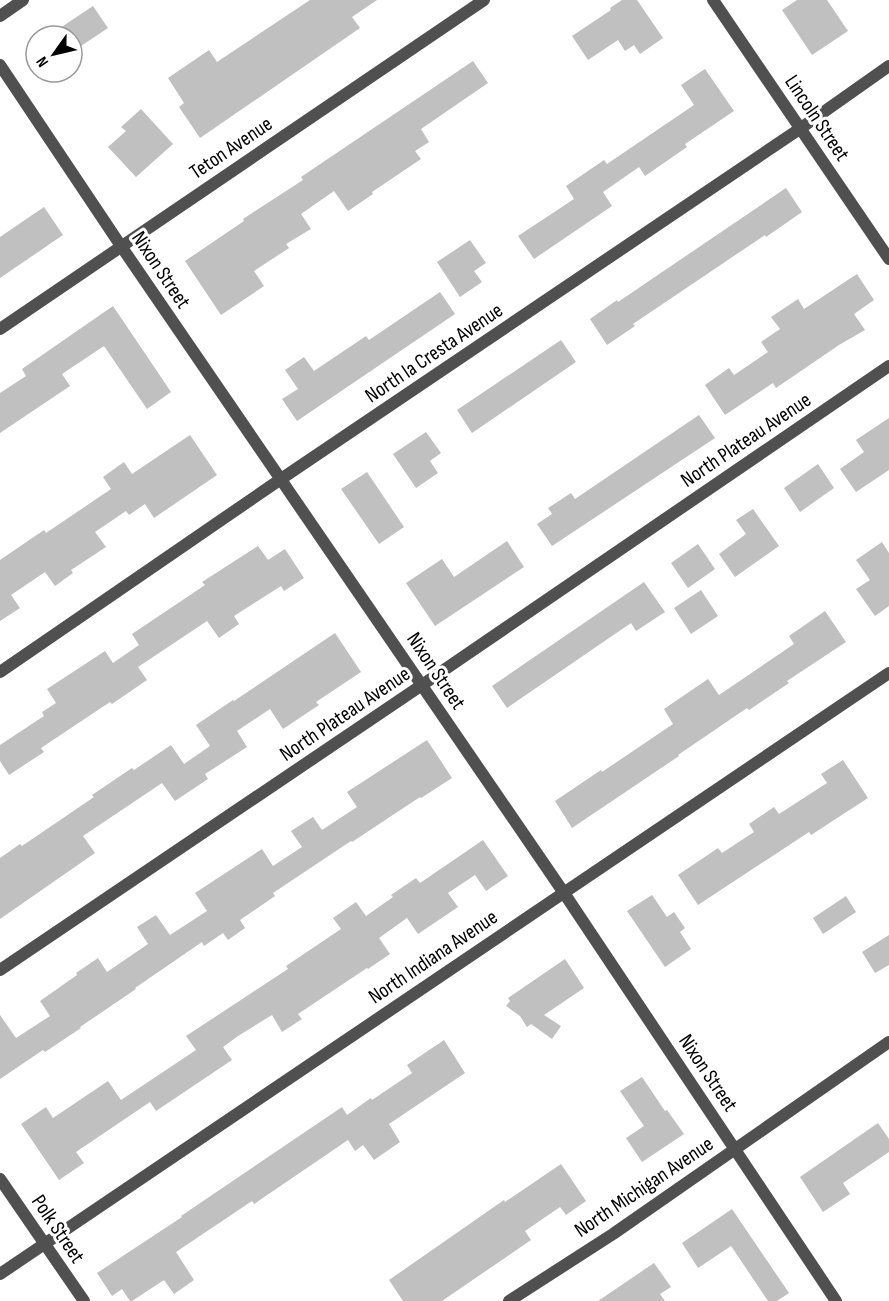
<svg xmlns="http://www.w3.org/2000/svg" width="889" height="1301" font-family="'Sofia Sans Condensed',sans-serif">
	<rect width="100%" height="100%" fill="#fff"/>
	<g fill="#c0c0c0">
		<polygon points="310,0 377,0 352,17 360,28 200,138 179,107 184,103 168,78 209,50 217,62"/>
		<polygon points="622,0 637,0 663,38 640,54 634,45 625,51 618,40 588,60 572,36 611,10 610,8"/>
		<polygon points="797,0 827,0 848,31 812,55 782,10"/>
		<polygon points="93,6 108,28 72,52 72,36 48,36"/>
		<polygon points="473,61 488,83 421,129 429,142 415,151 421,159 372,192 373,194 348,211 334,191 301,214 311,229 286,244 289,248 254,271 264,286 221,315 185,261 244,221 243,219 303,180 301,177"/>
		<polygon points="705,69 734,111 685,144 687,147 645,176 639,167 603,192 612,206 534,259 518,236 574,199 566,186 604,160 607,164 694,105 681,85"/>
		<polygon points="141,109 173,144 136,177 108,147 126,131 121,127"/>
		<polygon points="786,188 802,212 766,237 765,235 633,324 635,326 607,345 590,319 617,300 618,302"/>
		<polygon points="44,207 63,235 0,278 0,237"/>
		<polygon points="470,240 486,263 474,271 482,282 460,297 437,262"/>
		<polygon points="857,274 874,300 854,314 865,330 839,345 776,388 773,383 725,415 705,385 729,368 734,375 768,352 761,342 780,329 771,317 798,299 804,309"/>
		<polygon points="440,292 455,314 297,421 282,399 298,389 285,370 304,357 314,371 366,336 369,340"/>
		<polygon points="113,306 171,392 147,409 104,346 62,374 70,386 0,433 0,393 26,376 22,369"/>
		<polygon points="561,340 576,362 472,433 457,410"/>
		<polygon points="699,415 715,438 552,546 537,524 552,514 548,508 571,493 575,499"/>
		<polygon points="889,418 889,470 856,492 840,469 864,452 856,440"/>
		<polygon points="426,432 441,453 430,461 438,473 416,488 393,454"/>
		<polygon points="190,435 217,475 154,518 145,504 129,515 126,511 95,532 106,547 71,570 73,573 55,586 45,572 11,595 20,608 0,621 0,560 44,530 46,533 111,489 103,477 124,462 132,474"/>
		<polygon points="818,464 834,488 800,512 784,488"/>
		<polygon points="367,472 404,527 379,544 341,489"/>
		<polygon points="753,509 779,546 735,577 719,554 746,534 736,520"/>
		<polygon points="507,541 524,567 435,626 406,583 442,559 454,577"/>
		<polygon points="882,542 889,553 889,606 875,616 856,589 870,580 856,560"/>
		<polygon points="698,544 715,569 688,588 671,563"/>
		<polygon points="258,546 268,560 285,549 304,578 284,591 281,586 234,616 239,624 219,638 207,621 138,667 147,680 112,704 110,702 41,748 44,752 9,775 0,761 0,745 44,716 42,712 56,703 47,689 105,651 113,663 139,645 132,634 205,585 202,582"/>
		<polygon points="644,582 665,612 636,631 631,623 507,708 492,686"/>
		<polygon points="701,590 718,616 691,634 674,608"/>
		<polygon points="825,611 846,642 787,681 789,683 749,710 747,708 678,755 679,756 572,828 555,801 601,770 602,772 673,724 664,709 708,679 719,695 794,644 789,636"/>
		<polygon points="335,633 361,672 316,702 319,705 283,729 270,709 237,731 247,747 205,774 208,779 175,801 162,783 83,836 95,853 0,919 0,858 20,844 22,846 94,797 92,795 132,768 134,770 171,745 184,764 210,746 196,725 233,700 234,701"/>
		<polygon points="427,740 452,778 421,798 420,797 352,842 351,841 273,893 275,896 240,920 245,928 228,940 223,933 204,946 202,942 135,988 136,989 80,1027 81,1028 45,1052 43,1050 0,1079 0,1015 16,1038 50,1016 40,1001 77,975 76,973 98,958 107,972 148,944 137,927 156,915 170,935 207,911 195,893 262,849 273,866 302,847 291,831 313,817 322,830 357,807 347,792"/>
		<polygon points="843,760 868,798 811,835 809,832 698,905 678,875 718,848 722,853 754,832 749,824 774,807 779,814 827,783 821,774"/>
		<polygon points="483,840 508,876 486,891 475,875 448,893 458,907 418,934 407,918 379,938 390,954 368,969 367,968 298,1014 302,1019 282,1032 272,1015 238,1036 223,1047 232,1060 156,1111 150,1102 76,1152 84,1163 59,1180 21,1124 46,1107 53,1118 108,1081 121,1100 196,1050 186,1036 288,969 286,966 341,929 333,918 356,902 366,916 393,897 391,895 416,878 420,883"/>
		<polygon points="652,895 667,917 674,912 685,928 680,932 691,949 665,967 627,911"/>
		<polygon points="846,896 856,912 823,934 813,918"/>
		<polygon points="889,935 889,965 875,973 862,952"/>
		<polygon points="565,959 584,988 544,1015 561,1026 552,1039 531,1024 527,1027 520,1016 506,1006 510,1001 508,998"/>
		<polygon points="444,1040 465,1073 389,1124 400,1142 374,1160 363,1145 355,1151 348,1140 254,1204 252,1201 176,1252 194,1280 174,1294 164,1280 132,1301 130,1301 122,1289 112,1296 97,1273 182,1217 181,1216 342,1107 347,1115 371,1098 372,1100 412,1073 407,1065"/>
		<polygon points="642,1077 665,1111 667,1110 684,1134 642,1162 626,1138 644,1126 620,1091"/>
		<polygon points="878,1123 889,1139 889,1152 843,1183 850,1194 823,1212 800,1177"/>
		<polygon points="561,1164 586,1201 566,1215 560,1207 525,1231 531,1240 442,1301 403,1301 389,1280 504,1200 505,1202"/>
		<polygon points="732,1209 789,1293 777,1301 768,1301 731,1246 698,1268 682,1243"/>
		<polygon points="654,1263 671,1287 660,1294 665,1301 598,1301"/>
	</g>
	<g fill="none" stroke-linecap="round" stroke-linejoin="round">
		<g stroke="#505050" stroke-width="12">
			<polyline points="713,0 889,259"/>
			<polyline points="0,16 23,0"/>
			<polyline points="0,65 121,246 564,893 836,1301"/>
			<polyline points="0,329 484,0"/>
			<polyline points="0,672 281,479 801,128 889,66"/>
			<polyline points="0,970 422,685 889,366"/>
			<polyline points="0,1179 84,1301"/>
			<polyline points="0,1274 889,673"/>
			<polyline points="509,1301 613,1234 889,1042"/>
		</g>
	</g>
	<g text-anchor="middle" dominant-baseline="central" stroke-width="6" stroke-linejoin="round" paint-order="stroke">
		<g font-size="21" fill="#000" stroke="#fff">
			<text transform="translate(817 118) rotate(56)">Lincoln Street</text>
			<text transform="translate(231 148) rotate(-34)">Teton Avenue</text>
			<text transform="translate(161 270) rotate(56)">Nixon Street</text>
			<text transform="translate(434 353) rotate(-34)">North la Cresta Avenue</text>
			<text transform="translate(746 440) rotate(-34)">North Plateau Avenue</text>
			<text transform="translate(436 671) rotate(56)">Nixon Street</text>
			<text transform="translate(345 714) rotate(-34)">North Plateau Avenue</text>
			<text transform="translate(433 957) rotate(-34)">North Indiana Avenue</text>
			<text transform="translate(708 1073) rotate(56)">Nixon Street</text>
			<text transform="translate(644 1187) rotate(-34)">North Michigan Avenue</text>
			<text transform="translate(58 1229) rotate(56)">Polk Street</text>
		</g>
	</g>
	<g transform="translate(54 54) rotate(236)"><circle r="28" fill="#ffffff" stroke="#999999" stroke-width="1.5"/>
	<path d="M0-4.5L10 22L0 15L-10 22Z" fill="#000000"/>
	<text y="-9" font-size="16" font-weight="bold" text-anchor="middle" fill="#000000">N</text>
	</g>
</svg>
